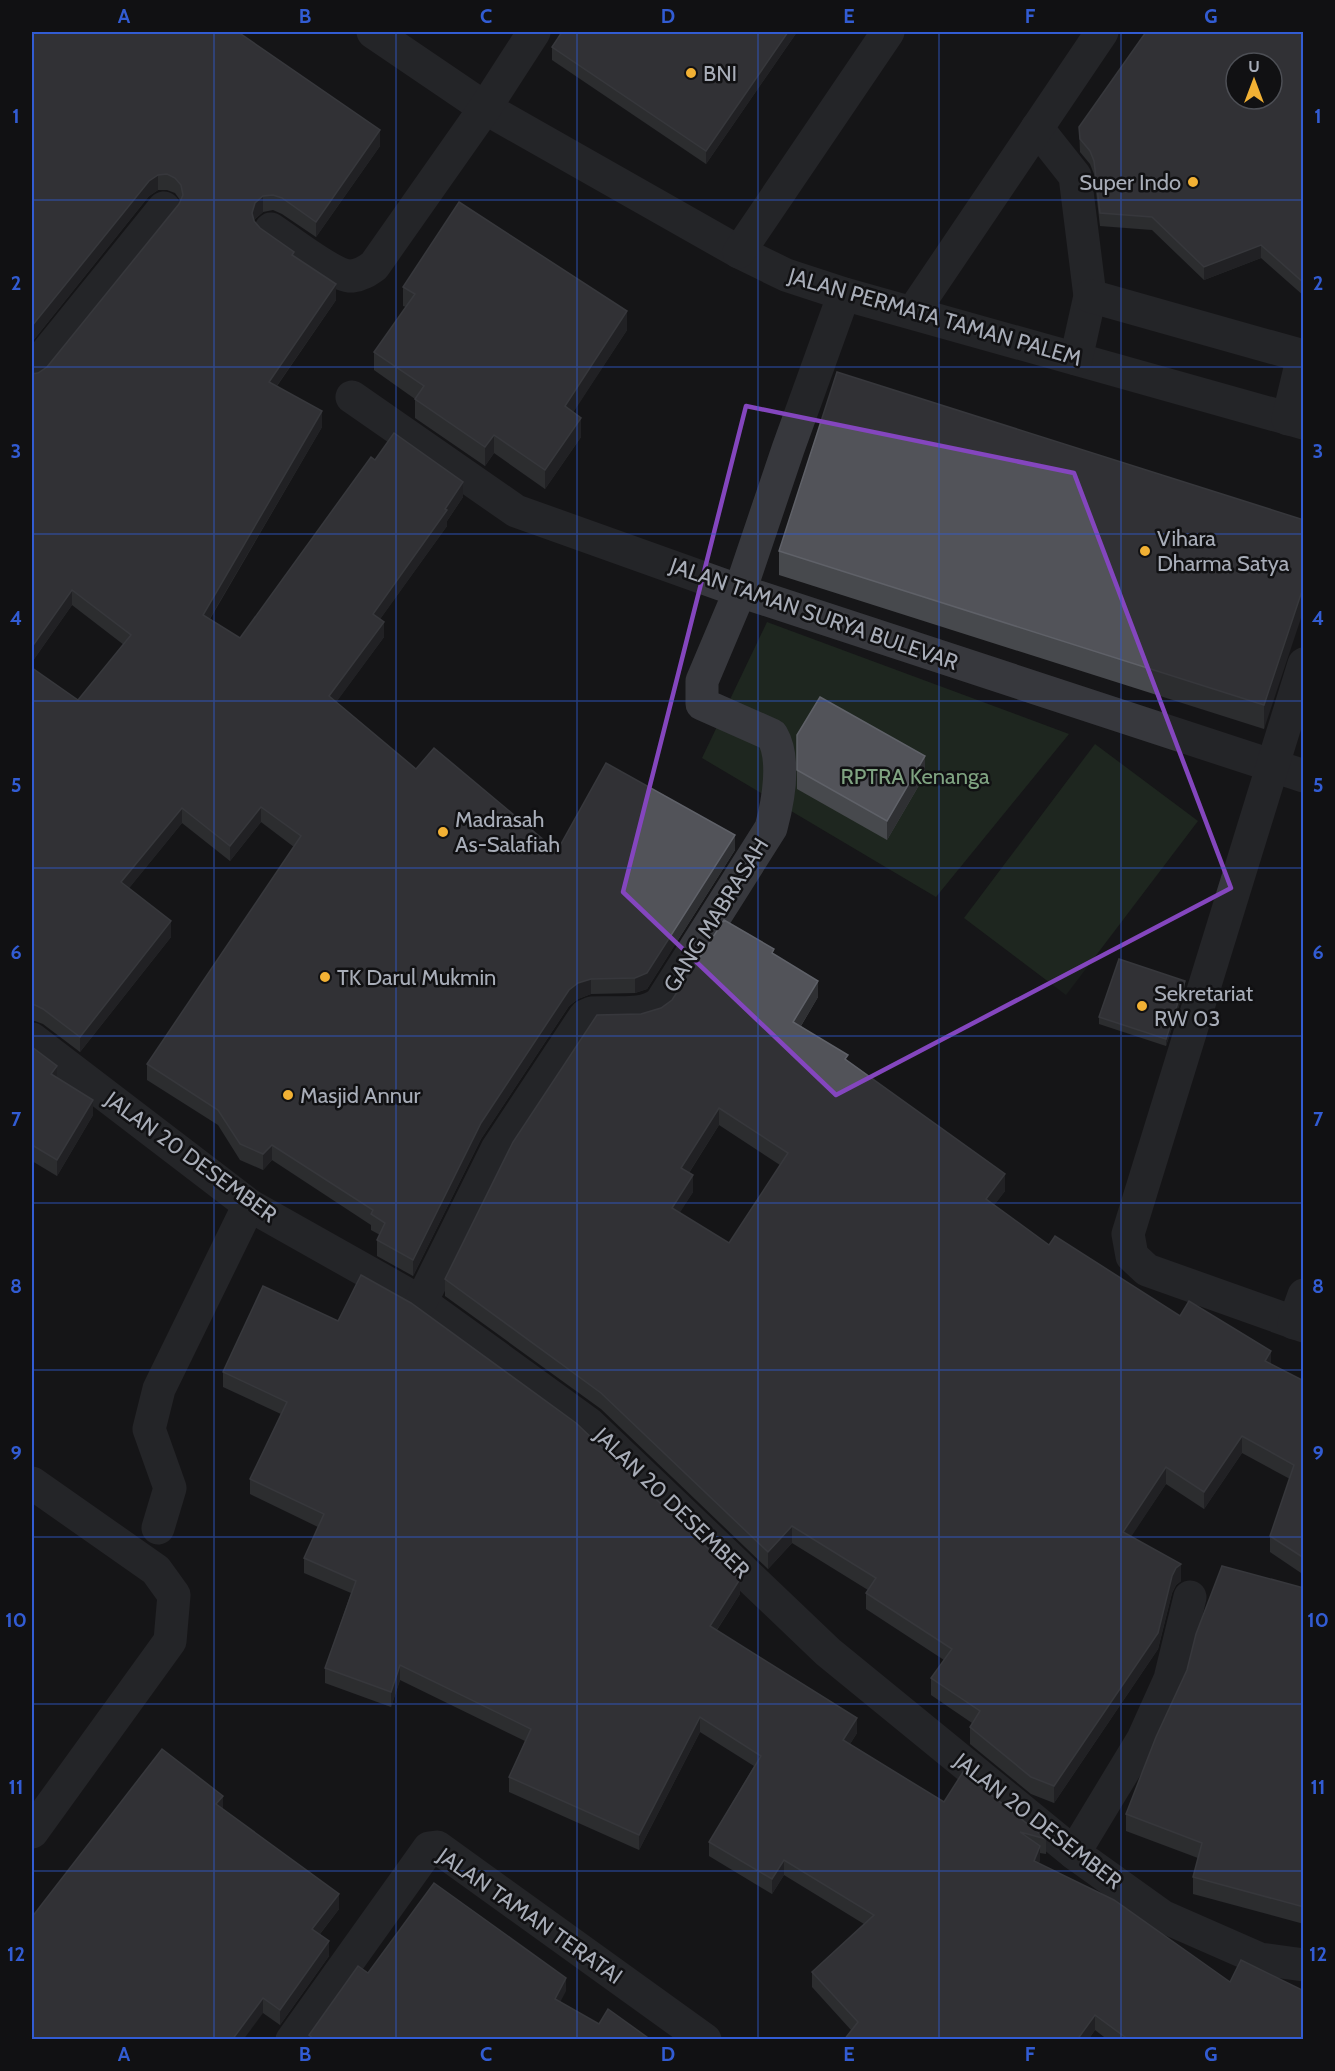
<svg xmlns="http://www.w3.org/2000/svg" width="1335" height="2071" font-family="Cabin,sans-serif">
	<rect width="100%" height="100%" fill="#161618"/>
	<g fill="#1e261f">
		<polygon points="767,622 1069,734 936,897 702,758"/>
		<polygon points="1095,744 1198,821 1066,995 964,918"/>
	</g>
	<g fill="none" stroke-linecap="round" stroke-linejoin="round">
		<g stroke="#37383d" stroke-width="33">
			<polyline points="373,32 485,108 739,252 786,275 844,294 1304,423"/>
			<polyline points="1037,128 1075,176 1090,296 1076,359"/>
			<path d="M271 229C288 240 334 277 352 276 361 275 367 271 374 266L485 108 534 32"/>
			<polyline points="739,252 888,32"/>
			<polyline points="1090,296 1303,356 1288,419"/>
			<polyline points="913,312 1102,32"/>
			<polyline points="32,371 164,208"/>
			<polyline points="352,397 516,511 740,591 1304,776"/>
			<polyline points="1304,664 1128,1234 1132,1256 1147,1270 1304,1326"/>
			<polyline points="32,1039 249,1205 421,1302 588,1423 828,1652 1074,1853 1162,1916 1260,1959 1304,1965"/>
			<path d="M421 1302 497 1149 585 1016 592 1013C614 1011 644 1018 661 1002L771 828C778 802 786 759 772 735L702 704V681L740 591 788 449 844 294"/>
			<polyline points="1294,1323 1304,1295"/>
			<polyline points="32,1483 156,1570 174,1595 170,1641 32,1832"/>
			<polyline points="158,1528 170,1488 149,1429 159,1389 249,1205"/>
			<polyline points="1074,1853 1143,1739 1170,1679 1190,1597"/>
			<polyline points="292,2040 429,1848 437,1847 705,2040"/>
		</g>
	</g>
	<g fill="#47494d" fill-rule="evenodd">
		<polygon points="32,32 380,146 316,237 282,214 273,210 263,212 255,219 254,222 260,228 294,256 336,300 277,386 322,427 210,619 240,638 375,460 463,497 447,521 447,526 380,619 384,637 336,702 416,769 557,851 735,850 647,989 635,993 591,994 578,999 569,1006 481,1139 413,1276 377,1256 377,1240 380,1235 371,1230 371,1225 272,1160 263,1170 240,1160 218,1125 147,1080 147,1064 294,847 261,822 230,861 182,823 129,888 171,937 80,1052 43,1024 35,1021 32,1021 32,668 78,700 124,645 72,605 32,662 32,374 38,373 47,367 179,204 180,200 175,193 167,190 158,190 149,196 32,342"/>
		<polygon points="562,32 797,32 706,164 552,60 552,47"/>
		<polygon points="1304,32 1304,296 1261,258 1204,280 1152,230 1100,226 1094,174 1090,164 1080,152 1079,127"/>
		<polygon points="403,287 627,330 573,412 581,437 545,489 494,453 485,466 415,418 415,399 374,370 374,352 406,307 403,306"/>
		<polygon points="1304,520 1264,729 779,575 779,551"/>
		<polygon points="797,735 925,775 887,840 797,789"/>
		<path d="M774 954 818 997 801 1026 848 1061 1005 1191 994 1205 1049 1245 1180 1316 1304 1381V1575L1270 1552V1536L1290 1479 1242 1453 1204 1509 1166 1484 1131 1536 1181 1581 1176 1585 1172 1593 1158 1649 1054 1803 1031 1794 970 1744V1727L972 1723 931 1695V1678L944 1660 866 1609V1593L868 1590 792 1543 768 1569 601 1409 445 1296V1279L641 1014 661 1008ZM719 1125 780 1165 729 1243 679 1213 693 1192 689 1173Z"/>
		<polygon points="1185,987 1166,1046 1099,1024 1099,1017"/>
		<polygon points="32,1047 57,1078 93,1115 57,1176 32,1161"/>
		<polygon points="223,1372 740,1594 717,1630 857,1733 850,1744 944,1802 1046,1839 1046,1854 1040,1853 1039,1863 1304,2040 1108,2040 1095,2030 1088,2040 844,2040 851,2030 812,1987 812,1972 864,1924 784,1875 772,1894 709,1856 709,1842 754,1766 700,1732 639,1850 509,1792 509,1777 525,1741 400,1680 391,1707 325,1683 325,1668 351,1593 304,1573 304,1558 318,1527 250,1494 250,1479 281,1414 223,1387"/>
		<polygon points="1304,1588 1304,1924 1193,1894 1193,1877 1198,1858 1126,1831 1126,1814"/>
		<polygon points="223,1809 339,1909 320,1934 329,1956 280,2025 263,2013"/>
	</g>
	<g fill="#2f3033">
		<polygon points="788,32 797,32 706,164 706,151"/>
		<polygon points="380,130 380,146 316,237 316,222"/>
		<polygon points="158,175 158,190 149,196 32,342 32,326 149,181"/>
		<polygon points="263,196 263,212 255,219 252,228 252,213 255,203"/>
		<polygon points="1261,245 1261,258 1204,280 1204,267"/>
		<polygon points="336,284 336,300 269,397 269,382"/>
		<polygon points="627,311 627,330 565,425 565,406"/>
		<polygon points="322,411 322,427 203,630 203,615"/>
		<polygon points="581,418 581,437 545,489 545,470"/>
		<polygon points="494,435 494,453 485,466 485,447"/>
		<polygon points="463,482 463,497 447,521 447,526 373,629 373,614"/>
		<polygon points="1304,585 1304,609 1264,729 1264,705"/>
		<polygon points="72,590 72,605 32,662 32,647"/>
		<polygon points="384,622 384,637 329,712 329,696"/>
		<polygon points="925,756 925,775 887,840 887,821"/>
		<polygon points="261,807 261,822 230,861 230,846"/>
		<polygon points="182,808 182,823 121,898 121,882"/>
		<polygon points="735,835 735,850 647,989 635,993 635,978"/>
		<polygon points="171,921 171,937 80,1052 80,1037"/>
		<polygon points="591,979 591,994 578,999 569,1006 481,1139 413,1276 413,1260 481,1123 569,990 578,983"/>
		<polygon points="818,981 818,997 793,1039 793,1022"/>
		<polygon points="1185,981 1185,987 1166,1046 1166,1039"/>
		<polygon points="57,1066 57,1082 51,1074"/>
		<polygon points="93,1100 93,1115 57,1176 57,1160"/>
		<polygon points="719,1108 719,1125 681,1185 681,1168"/>
		<polygon points="272,1145 272,1160 263,1170 263,1154"/>
		<polygon points="1005,1174 1005,1191 986,1216 986,1199"/>
		<polygon points="693,1175 693,1192 672,1225 672,1208"/>
		<polygon points="1271,1351 1271,1368 1265,1361"/>
		<polygon points="1242,1436 1242,1453 1204,1509 1204,1492"/>
		<polygon points="1166,1467 1166,1484 1123,1549 1123,1532"/>
		<polygon points="792,1526 792,1543 768,1569 768,1552"/>
		<polygon points="1181,1564 1181,1581 1176,1585 1172,1593 1158,1649 1054,1803 1054,1786 1176,1568"/>
		<polygon points="740,1579 740,1594 710,1640 710,1626"/>
		<polygon points="400,1665 400,1680 391,1707 391,1692"/>
		<polygon points="700,1717 700,1732 639,1850 639,1835"/>
		<polygon points="857,1718 857,1733 843,1755 843,1740"/>
		<polygon points="223,1796 223,1811 216,1804"/>
		<polygon points="1040,1846 1040,1861 1034,1876 1034,1861"/>
		<polygon points="784,1860 784,1875 772,1894 772,1879"/>
		<polygon points="339,1894 339,1909 312,1944 312,1929"/>
		<polygon points="329,1941 329,1956 280,2025 280,2010"/>
		<polygon points="566,1978 566,1991 555,2012 555,1999"/>
		<polygon points="263,1998 263,2013 243,2040 232,2040"/>
		<polygon points="1095,2015 1095,2030 1088,2040 1077,2040"/>
	</g>
	<g fill="#525359" stroke="#5f6168" stroke-width="1.5" fill-rule="evenodd">
		<polygon points="32,32 238,32 380,130 316,222 282,198 273,195 263,196 255,203 252,213 254,221 260,228 294,252 292,255 336,284 269,382 322,411 203,615 240,638 371,457 375,460 394,433 463,482 445,509 447,510 373,614 384,622 329,696 416,769 434,748 557,851 606,763 735,835 647,973 635,978 591,979 578,983 569,990 481,1123 413,1260 377,1240 385,1223 371,1214 373,1210 272,1145 263,1154 240,1144 218,1110 147,1064 301,836 261,807 230,846 182,808 121,882 171,921 80,1037 43,1009 35,1005 32,1005 32,668 78,700 131,635 72,590 32,647 32,374 38,373 47,367 179,204 183,195 181,185 175,178 167,174 158,175 149,181 32,326"/>
		<polygon points="562,32 788,32 706,151 552,47"/>
		<path d="M1146 32H1304V283L1261 245 1204 267 1152 217 1100 213 1094 161 1090 151 1080 139 1079 127ZM1236 63H1272V99H1236Z"/>
		<polygon points="459,202 627,311 565,406 581,418 545,470 494,435 485,447 415,399 424,386 374,352 415,294 403,287"/>
		<polygon points="837,372 1304,520 1304,585 1264,705 779,551"/>
		<polygon points="820,697 925,756 887,821 797,770 797,735"/>
		<path d="M724 920 774 949 772 953 818 981 793 1022 848 1055 845 1059 1005 1174 986 1199 1049 1245 1055 1236 1180 1316 1189 1301 1271 1351 1265 1361 1304 1381V1558L1270 1536 1294 1465 1242 1436 1204 1492 1166 1467 1123 1532 1181 1564 1176 1568 1172 1576 1158 1633 1054 1786 1031 1777 970 1727 980 1711 931 1678 952 1649 866 1593 876 1578 792 1526 768 1552 601 1393 445 1279 513 1142 597 1015 641 1014 661 1008 672 1000ZM719 1108 788 1153 729 1243 672 1208 693 1175 681 1168Z"/>
		<polygon points="1119,959 1185,981 1166,1039 1099,1017"/>
		<polygon points="32,1047 57,1066 51,1074 93,1100 57,1160 32,1145"/>
		<polygon points="361,1275 411,1303 576,1423 740,1579 710,1626 857,1718 843,1740 944,1802 963,1772 1046,1839 1020,1832 1040,1846 1034,1861 1114,1900 1230,1982 1241,1960 1304,1991 1304,2040 1129,2040 1095,2015 1077,2040 844,2040 858,2022 812,1972 874,1915 784,1860 772,1879 709,1842 761,1756 700,1717 639,1835 509,1777 531,1729 400,1665 391,1692 325,1668 356,1581 304,1558 324,1514 250,1479 287,1402 223,1372 263,1286 338,1321"/>
		<polygon points="1222,1566 1304,1588 1304,1907 1193,1877 1202,1843 1126,1814 1156,1737 1187,1670 1196,1634"/>
		<polygon points="162,1749 223,1796 216,1804 339,1894 312,1929 329,1941 280,2010 263,1998 232,2040 32,2040 32,1917"/>
		<polygon points="434,1883 566,1978 555,1999 599,2024 608,2009 651,2040 315,2040 309,2035 358,1966 368,1973"/>
	</g>
	<path d="M0 0H1335V2071H0ZM746 406 1074 473 1231 888 836 1095 623 892Z" fill="#161618" fill-opacity=".55" fill-rule="evenodd"/>
	<path fill="none" stroke="#8446be" stroke-width="4.5" stroke-linejoin="round" d="M746 406 1074 473 1231 888 836 1095 623 892Z"/>
	<path fill="none" stroke="#325cd3" stroke-width="1.5" stroke-opacity="0.55" d="M214 32V2040M396 32V2040M577 32V2040M758 32V2040M939 32V2040M1121 32V2040M32 200H1304M32 367H1304M32 534H1304M32 701H1304M32 868H1304M32 1036H1304M32 1203H1304M32 1370H1304M32 1537H1304M32 1704H1304M32 1871H1304"/>
	<g fill="#f2b134" stroke="#111113" stroke-width="2">
		<circle cx="691" cy="73" r="6"/>
		<circle cx="1193" cy="182" r="6"/>
		<circle cx="1145" cy="551" r="6"/>
		<circle cx="443" cy="832" r="6"/>
		<circle cx="325" cy="977" r="6"/>
		<circle cx="1142" cy="1006" r="6"/>
		<circle cx="288" cy="1095" r="6"/>
	</g>
	<g text-anchor="middle" dominant-baseline="central" stroke-width="5" stroke-linejoin="round" paint-order="stroke">
		<g font-size="22" fill="#a8adb8" stroke="#111113" text-anchor="start">
			<text x="703" y="73">BNI</text>
			<text x="1181" y="182" text-anchor="end">Super Indo</text>
			<text x="1157" y="538">Vihara<tspan x="1157" dy="25">Dharma Satya</tspan></text>
			<text x="455" y="819">Madrasah<tspan x="455" dy="25">As-Salafiah</tspan></text>
			<text x="337" y="977">TK Darul Mukmin</text>
			<text x="1154" y="993">Sekretariat<tspan x="1154" dy="25">RW 03</tspan></text>
			<text x="300" y="1095">Masjid Annur</text>
		</g>
		<g font-size="22" fill="#a8adb8" stroke="#111113">
			<text transform="translate(935 317) rotate(16)">JALAN PERMATA TAMAN PALEM</text>
			<text transform="translate(814 614) rotate(19)">JALAN TAMAN SURYA BULEVAR</text>
			<text transform="translate(716 915) rotate(-58)">GANG MABRASAH</text>
			<text transform="translate(191 1157) rotate(36)">JALAN 20 DESEMBER</text>
			<text transform="translate(672 1503) rotate(44)">JALAN 20 DESEMBER</text>
			<text transform="translate(1038 1821) rotate(38)">JALAN 20 DESEMBER</text>
			<text transform="translate(530 1916) rotate(35)">JALAN TAMAN TERATAI</text>
		</g>
		<g font-size="22" fill="#7fa381" stroke="#111113">
			<text x="915" y="776">RPTRA Kenanga</text>
		</g>
	</g>
	<rect width="1335" height="2071" fill="none" stroke="#111113" stroke-width="66"/>
	<g transform="translate(1254 81)"><circle r="28" fill="#111113" stroke="#4d4f55" stroke-width="1.5"/>
	<path d="M0-4.5L10 22L0 15L-10 22Z" fill="#f2b134"/>
	<text y="-9" font-size="16" font-weight="bold" text-anchor="middle" fill="#a8adb8">U</text>
	</g>
	<rect x="33" y="33" width="1269" height="2005" fill="none" stroke="#325cd3" stroke-width="2"/>
	<g font-size="20" text-anchor="middle" font-weight="bold" fill="#325cd3">
		<text x="124" y="23">A</text>
		<text x="305" y="23">B</text>
		<text x="486" y="23">C</text>
		<text x="668" y="23">D</text>
		<text x="849" y="23">E</text>
		<text x="1030" y="23">F</text>
		<text x="1211" y="23">G</text>
		<text x="16" y="123">1</text>
		<text x="1318" y="123">1</text>
		<text x="16" y="290">2</text>
		<text x="1318" y="290">2</text>
		<text x="16" y="458">3</text>
		<text x="1318" y="458">3</text>
		<text x="16" y="625">4</text>
		<text x="1318" y="625">4</text>
		<text x="16" y="792">5</text>
		<text x="1318" y="792">5</text>
		<text x="16" y="959">6</text>
		<text x="1318" y="959">6</text>
		<text x="16" y="1126">7</text>
		<text x="1318" y="1126">7</text>
		<text x="16" y="1293">8</text>
		<text x="1318" y="1293">8</text>
		<text x="16" y="1460">9</text>
		<text x="1318" y="1460">9</text>
		<text x="16" y="1627">10</text>
		<text x="1318" y="1627">10</text>
		<text x="16" y="1794">11</text>
		<text x="1318" y="1794">11</text>
		<text x="16" y="1961">12</text>
		<text x="1318" y="1961">12</text>
		<text x="124" y="2061">A</text>
		<text x="305" y="2061">B</text>
		<text x="486" y="2061">C</text>
		<text x="668" y="2061">D</text>
		<text x="849" y="2061">E</text>
		<text x="1030" y="2061">F</text>
		<text x="1211" y="2061">G</text>
	</g>
</svg>
